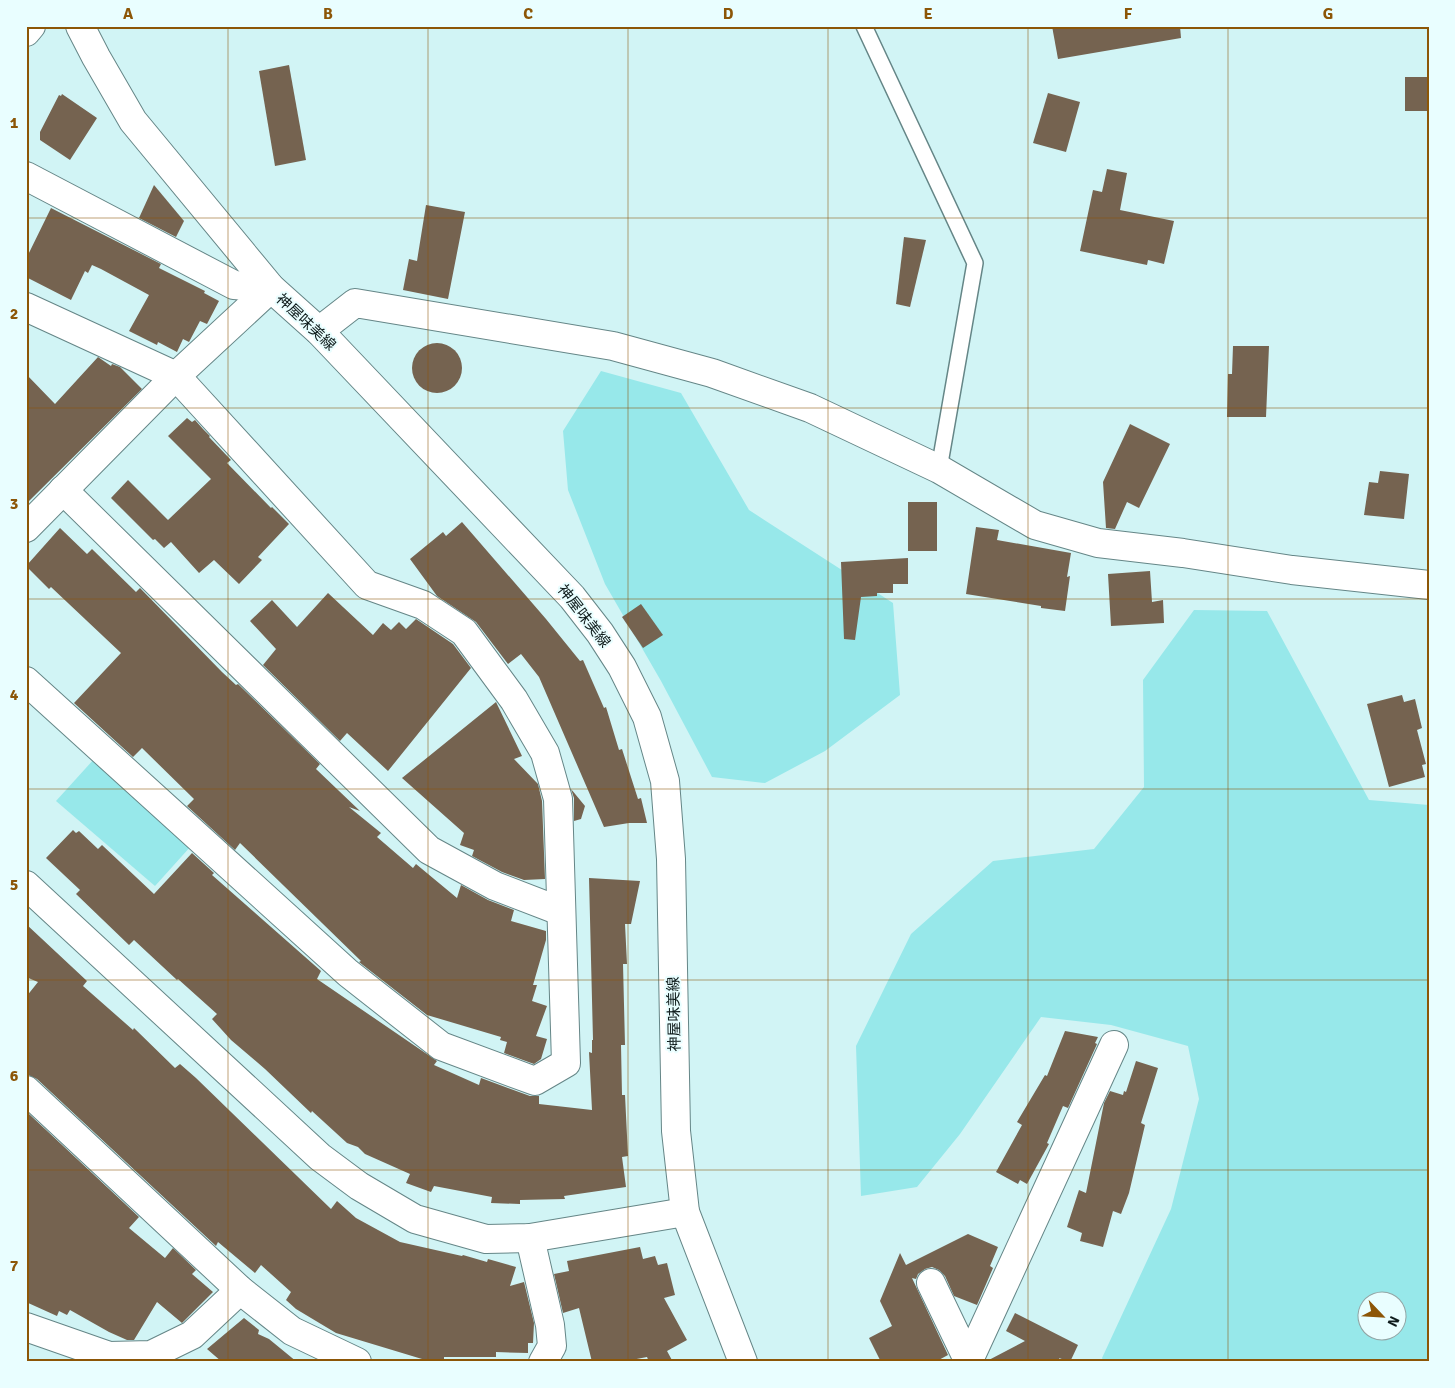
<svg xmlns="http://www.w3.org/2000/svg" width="1455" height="1388" font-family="Signika,'Noto Sans JP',sans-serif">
	<rect width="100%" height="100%" fill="#d1f4f5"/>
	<g fill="#97e8ea" fill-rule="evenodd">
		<polygon points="601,371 681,393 749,510 893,603 900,695 825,751 765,783 712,777 661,681 605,584 568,490 563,431"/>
		<path d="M1194 610 1267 611 1369 800 1429 805V1362H1104L1102 1358 1171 1209 1199 1099 1188 1046 1111 1025 1041 1017 960 1134 917 1187 861 1196 856 1046 911 934 993 861 1094 849 1144 787 1143 680ZM1368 1300H1398V1330H1368Z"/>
		<polygon points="95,758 191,846 155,886 56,801"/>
	</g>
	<g fill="#756350">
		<polygon points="1052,26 1180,26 1181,38 1058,59"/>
		<polygon points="289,65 306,160 275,166 259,71"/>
		<rect x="1405" y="77" width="24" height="34"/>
		<polygon points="1048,93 1080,102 1066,152 1033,143"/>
		<polygon points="62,94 97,118 70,160 40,140 40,132 59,95 61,96"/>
		<polygon points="1107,169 1127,173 1120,210 1174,221 1164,264 1148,260 1147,265 1080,251 1093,190 1102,192"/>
		<polygon points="154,185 184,221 176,237 139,218"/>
		<polygon points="426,205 465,212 448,299 403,290 409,259 417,261"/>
		<polygon points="51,208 161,264 159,268 205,291 204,293 219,301 207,324 200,321 189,342 183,339 177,352 158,342 157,345 129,331 149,295 101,269 92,265 88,273 85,271 71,300 26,277 26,259"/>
		<polygon points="904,237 926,240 910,307 896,304"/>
		<circle cx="437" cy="368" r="25"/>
		<polygon points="1233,346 1269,346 1266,417 1227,417 1228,374 1232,374"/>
		<polygon points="98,357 111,366 112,364 120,367 142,389 26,504 26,374 55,404"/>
		<polygon points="187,418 192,422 195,420 203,429 210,436 209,437 231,460 227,463 271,508 272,507 289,524 258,557 262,560 239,584 214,560 199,573 171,542 164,548 155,539 153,540 111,498 128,480 168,520 211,479 168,436"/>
		<polygon points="1130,424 1170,444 1139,508 1127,502 1115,529 1106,528 1103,482"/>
		<polygon points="1380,471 1409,474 1404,519 1364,515 1369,482 1378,483"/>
		<rect x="908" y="502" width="29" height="49"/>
		<polygon points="462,522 546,619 580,661 583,660 604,708 606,707 619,750 622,749 638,799 641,798 647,823 629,823 604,827 539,677 521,654 508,664 476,622 437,596 410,559 443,532 446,536"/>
		<polygon points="976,527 999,530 997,540 1071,553 1067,577 1070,576 1065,611 1041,608 1041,606 966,594"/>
		<polygon points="60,528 87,554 92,549 136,592 140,588 222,672 236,685 238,684 320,764 316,769 360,811 349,807 381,833 377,837 413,868 416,864 457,898 461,885 488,900 514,910 511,921 546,931 546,940 533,985 537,985 532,1001 547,1006 536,1036 547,1039 541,1059 534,1064 504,1053 507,1042 500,1040 501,1037 427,1015 359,962 361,961 240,843 235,850 187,806 194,799 142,748 133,757 74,703 121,653 51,587 49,589 27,567 27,565"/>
		<polygon points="908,558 908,584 893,584 893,593 877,593 877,596 861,597 855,640 844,639 841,562"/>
		<polygon points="1150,571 1152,602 1163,600 1164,623 1111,626 1108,574"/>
		<polygon points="328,593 373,635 383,623 391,630 399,622 406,629 416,619 453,644 471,668 388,771 347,733 340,741 263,665 276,649 250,621 272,600 297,627"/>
		<polygon points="641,604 663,635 643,648 622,617"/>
		<polygon points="1402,695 1404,702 1415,699 1422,728 1417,730 1426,764 1422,765 1425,777 1389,787 1367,704"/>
		<polygon points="496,702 522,756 514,759 538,784 542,801 545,879 524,880 502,872 472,856 474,850 460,845 464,833 402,778"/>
		<polygon points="571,789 585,806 581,819 574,821 574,798"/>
		<polygon points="73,830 76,833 79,831 98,849 102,845 154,894 192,853 214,873 212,875 321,971 317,979 437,1061 434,1065 479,1085 481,1078 530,1096 539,1096 539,1104 592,1110 589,1052 592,1053 592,1040 593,1040 589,878 640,881 631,924 625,924 627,964 623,964 625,1045 621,1045 622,1095 625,1095 628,1156 622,1157 626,1187 564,1196 565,1199 520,1200 520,1204 491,1203 492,1197 434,1186 431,1192 406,1183 410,1174 365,1154 358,1147 347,1143 312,1111 311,1113 265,1069 231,1040 212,1019 217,1014 178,979 177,980 134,940 129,945 76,894 80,890 46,858"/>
		<polygon points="26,924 87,981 83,986 133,1030 134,1028 175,1068 180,1064 196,1078 331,1209 337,1201 356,1218 400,1242 462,1256 463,1255 487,1262 488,1259 516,1267 510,1286 524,1282 534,1323 533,1343 528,1343 528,1353 496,1352 496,1357 444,1357 444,1360 422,1359 336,1333 296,1309 286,1300 291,1292 261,1265 255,1273 218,1242 216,1246 37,1079 26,1074 26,997 38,982 26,977"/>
		<polygon points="1065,1031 1098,1037 1095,1043 1097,1044 1068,1108 1063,1106 1047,1143 1049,1144 1027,1184 1020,1180 1018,1184 996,1172 1022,1125 1017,1122 1045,1075 1047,1076"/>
		<polygon points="1136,1061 1158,1068 1141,1123 1145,1125 1129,1193 1121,1214 1113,1211 1103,1247 1080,1241 1082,1233 1067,1227 1079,1190 1086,1193 1104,1103 1110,1091 1123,1095 1124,1091 1126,1092"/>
		<polygon points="29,1114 139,1217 129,1228 165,1258 173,1248 196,1270 192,1274 213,1292 182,1323 157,1302 134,1340 127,1340 109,1332 70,1310 67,1315 59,1311 57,1316 26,1302 26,1117"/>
		<polygon points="968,1234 998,1247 990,1266 993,1268 977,1305 954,1296 945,1276 939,1270 932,1267 925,1269 918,1274 916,1279 912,1278 948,1355 935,1362 881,1362 869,1338 892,1326 880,1301 900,1253 906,1265"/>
		<polygon points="640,1247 643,1259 655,1256 658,1265 667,1263 675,1295 664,1298 687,1340 667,1351 673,1362 649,1362 647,1357 621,1362 592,1362 579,1308 563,1313 554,1274 569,1271 567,1261"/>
		<polygon points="1015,1313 1078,1345 1070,1362 1059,1358 1061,1362 985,1362 1025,1341 1006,1331"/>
		<polygon points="244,1318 259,1330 258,1334 269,1339 297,1362 222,1362 207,1349"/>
	</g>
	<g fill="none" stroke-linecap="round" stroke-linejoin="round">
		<defs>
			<polyline id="service" points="864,26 975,263 939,469"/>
			<g id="minor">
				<polyline points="26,32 31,26"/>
				<polyline points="26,176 234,285 271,288 176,376 26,528"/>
				<polyline points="26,307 176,376 367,585 423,605 464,632 514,700 545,753 558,799 566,1063 535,1081 441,1046 348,973 26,681"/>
				<polyline points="319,331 355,303 613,346 712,373 810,408 939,469 1035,525 1098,543 1183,553 1292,570 1429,585"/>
				<polyline points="63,490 429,850 495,886 560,911"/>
				<polyline points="26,1090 240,1290 292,1331 357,1362"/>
				<polyline points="530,1238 550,1325 552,1346 543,1362"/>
				<polyline points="931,1283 969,1362"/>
				<polyline points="26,1327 109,1356 151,1355 192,1335 240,1290"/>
				<polyline points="969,1360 1114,1045"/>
			</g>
			<polyline id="tertiary" points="26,885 320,1157 359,1186 415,1219 486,1239 530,1238 685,1212"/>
			<polyline id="secondary" points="80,26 96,57 133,121 271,288 319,331 572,597 600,633 622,667 647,717 665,781 671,859 676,1131 685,1212 743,1362"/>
		</defs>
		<use href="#service" stroke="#658687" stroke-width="18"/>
		<use href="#minor" stroke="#658687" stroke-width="30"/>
		<use href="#tertiary" stroke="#658687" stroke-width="30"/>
		<use href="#secondary" stroke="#658687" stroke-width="30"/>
		<use href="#service" stroke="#fff" stroke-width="15"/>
		<use href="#minor" stroke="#fff" stroke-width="28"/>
		<use href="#tertiary" stroke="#fff" stroke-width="28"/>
		<use href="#secondary" stroke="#fff" stroke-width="28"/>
	</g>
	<path fill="none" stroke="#8c5607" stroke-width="1" stroke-opacity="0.55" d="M228 26V1362M428 26V1362M628 26V1362M828 26V1362M1028 26V1362M1228 26V1362M26 218H1429M26 408H1429M26 599H1429M26 789H1429M26 980H1429M26 1170H1429"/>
	<g text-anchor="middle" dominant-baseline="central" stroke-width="4" stroke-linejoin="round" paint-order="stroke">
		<g font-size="15" fill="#0f1c1c" stroke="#e9feff">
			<text transform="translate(306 322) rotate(43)">神屋味美線</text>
			<text transform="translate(584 616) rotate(52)">神屋味美線</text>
			<text transform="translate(674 1014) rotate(-91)">神屋味美線</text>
		</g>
	</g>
	<rect width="1455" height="1388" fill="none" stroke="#e9feff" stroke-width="55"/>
	<g transform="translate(1382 1316) rotate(115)"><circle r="24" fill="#e9feff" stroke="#92a4a4"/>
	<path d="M0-4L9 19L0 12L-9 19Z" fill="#8c5607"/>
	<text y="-8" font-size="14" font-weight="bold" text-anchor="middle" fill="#0f1c1c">N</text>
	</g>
	<rect x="28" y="28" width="1400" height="1332" fill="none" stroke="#8c5607" stroke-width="2"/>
	<g font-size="16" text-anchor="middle" font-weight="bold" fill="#8c5607">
		<text x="128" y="19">A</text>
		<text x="328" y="19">B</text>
		<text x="528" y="19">C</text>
		<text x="728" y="19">D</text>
		<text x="928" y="19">E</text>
		<text x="1128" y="19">F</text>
		<text x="1328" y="19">G</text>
		<text x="14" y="128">1</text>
		<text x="14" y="319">2</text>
		<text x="14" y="509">3</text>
		<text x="14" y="700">4</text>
		<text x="14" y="890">5</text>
		<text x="14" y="1081">6</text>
		<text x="14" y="1271">7</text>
	</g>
</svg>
